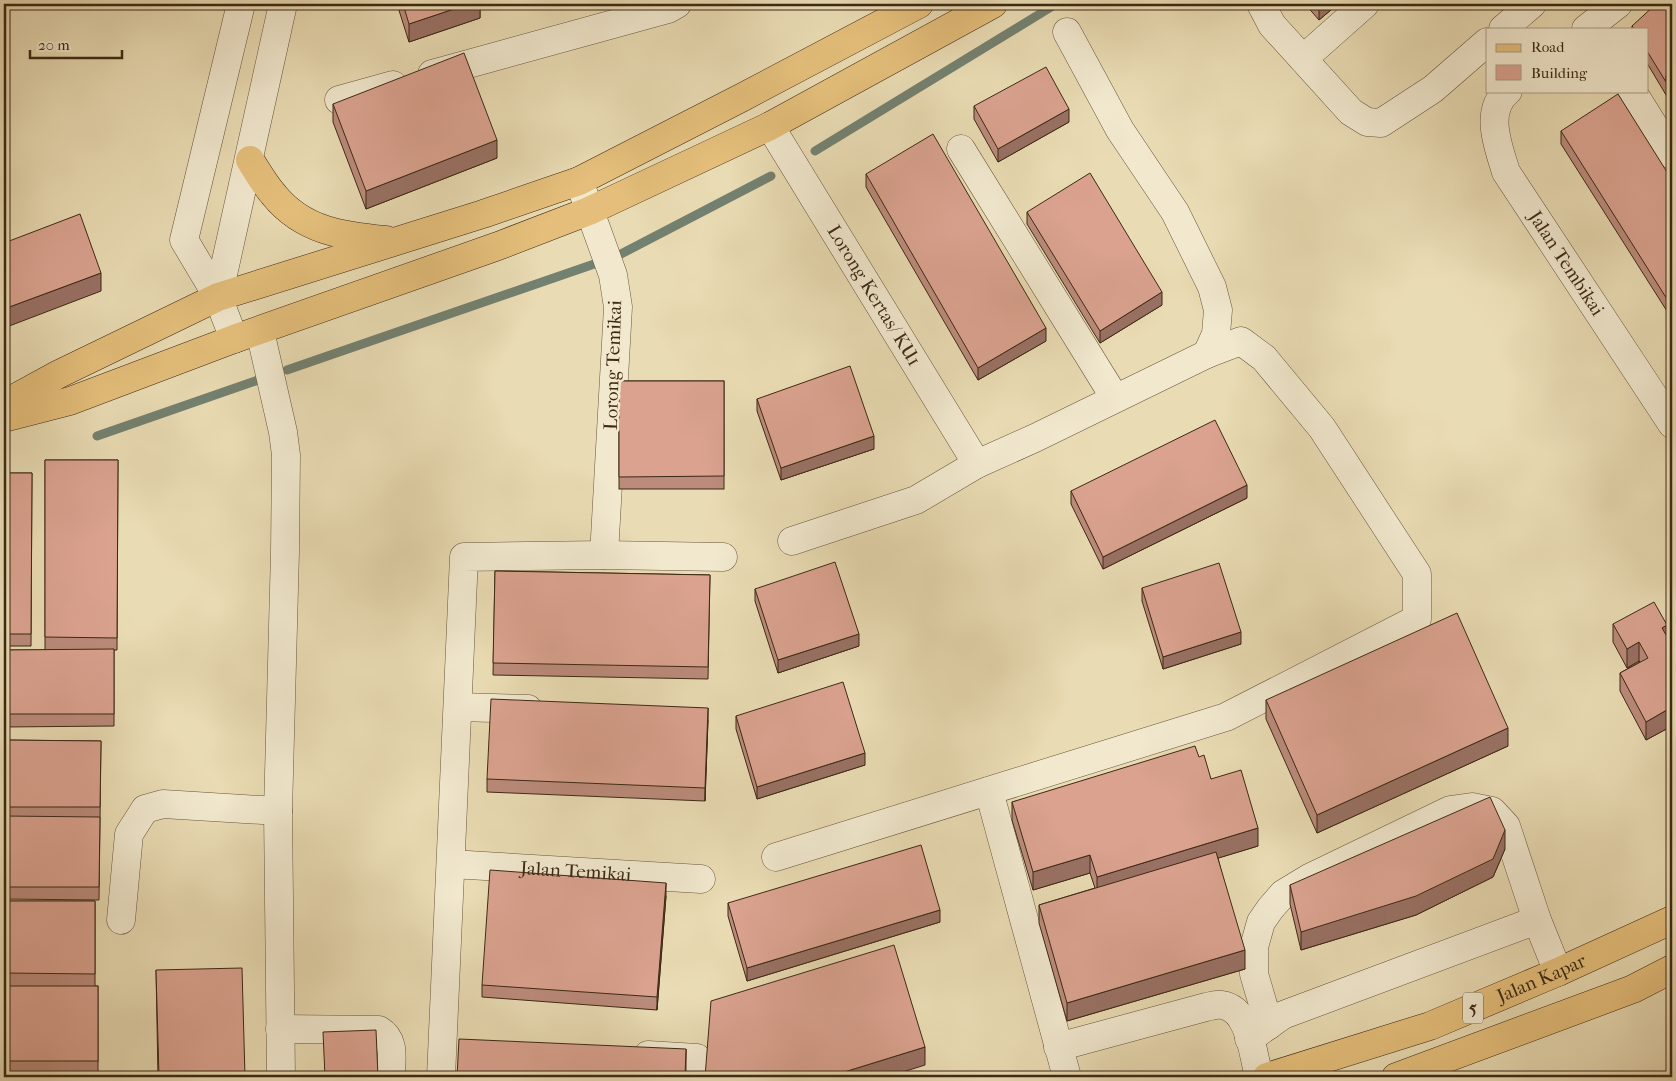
<svg xmlns="http://www.w3.org/2000/svg" width="1676" height="1081" font-family="'IM FELL French Canon',serif">
	<rect width="100%" height="100%" fill="#e9dbb3"/>
	<filter id="stains"><feTurbulence type="fractalNoise" baseFrequency=".004" numOctaves="4"/><feColorMatrix values="0 0 0 0 .2 0 0 0 0 .09 0 0 0 0 .02 0 0 0 .5 -.17"/></filter>
	<radialGradient id="worn" r=".72"><stop offset=".6" stop-color="#630" stop-opacity="0"/><stop offset="1" stop-color="#630" stop-opacity=".3"/></radialGradient>
	<g fill="none" stroke-linecap="round" stroke-linejoin="round">
		<g stroke="#738170" stroke-width="9">
			<polyline points="815,151 1056,4"/>
			<polyline points="619,255 771,176"/>
			<polyline points="287,370 600,262"/>
			<polyline points="97,436 258,380"/>
		</g>
		<defs>
			<g id="minor">
				<polyline points="241,4 184,240 218,297 283,4"/>
				<polyline points="1261,4 1272,25 1351,112 1367,122 1381,123 1433,89 1487,42"/>
				<polyline points="1503,29 1532,4"/>
				<polyline points="1586,29 1618,4"/>
				<polyline points="1303,59 1365,4"/>
				<polyline points="432,74 668,9 677,4"/>
				<path id="s1" d="M1508 91C1483 111 1499 148 1506 172L1672 424"/>
				<polyline points="1632,91 1672,155"/>
				<polyline points="339,100 393,85"/>
				<path id="s2" d="M770 126 977 464"/>
				<polyline points="961,149 1115,398"/>
				<polyline points="579,181 613,275 618,307 604,555"/>
				<polyline points="218,297 234,339"/>
				<polyline points="260,331 283,432 286,455 285,552 278,811 281,1077"/>
				<polyline points="792,541 916,500 977,464 1035,438 1207,354 1216,334 1218,310 1212,287 1175,212 1120,130 1067,32"/>
				<polyline points="458,707 528,709"/>
				<polyline points="989,791 1067,1077"/>
				<polyline points="776,857 1226,717 1417,619 1417,574 1322,428 1264,358 1241,341 1207,354"/>
				<path id="s3" d="M451 864 701 879"/>
				<polyline points="121,920 129,834 145,809 163,804 278,811"/>
				<polyline points="1269,1025 1254,974 1254,947 1261,922 1270,909 1283,894 1311,877 1450,810 1472,807 1492,811 1506,826 1537,920 1558,972"/>
				<path d="M280 1029 379 1030C396 1040 391 1059 391 1077"/>
				<polyline points="1249,1039 1283,1015 1537,920"/>
				<path d="M1058 1047 1206 1007C1211 1006 1217 1004 1222 1005 1250 1009 1253 1055 1259 1077"/>
				<polyline points="648,1055 697,1058 696,1077"/>
				<polyline points="441,1077 464,557 604,555 723,557"/>
			</g>
			<g id="major">
				<path d="M250 160C257 171 265 185 274 195 303 231 343 236 386 240"/>
				<polyline points="4,404 59,374 218,297 483,214 579,181 741,98 919,4"/>
				<polyline points="4,418 70,401 234,339 498,246 589,211 770,126 993,4"/>
			</g>
			<g id="highway">
				<path id="s4" d="M1267 1077 1430 1026 1558 972 1672 920"/>
				<polyline points="1396,1077 1633,989 1672,969"/>
			</g>
		</defs>
		<use href="#minor" stroke="#68563c" stroke-width="29"/>
		<use href="#major" stroke="#3d2914" stroke-width="29"/>
		<use href="#highway" stroke="#3d2914" stroke-width="29"/>
		<use href="#minor" stroke="#f1e8ce" stroke-width="28"/>
		<use href="#major" stroke="#e4be7a" stroke-width="28"/>
		<use href="#highway" stroke="#e4be7a" stroke-width="28"/>
	</g>
	<g fill="#bb8b7b" stroke="#3d2914">
		<polygon points="397,4 480,4 480,18 409,42"/>
		<polygon points="1305,4 1338,4 1319,20"/>
		<polygon points="1672,4 1672,105 1647,63 1647,29 1632,29 1632,26"/>
		<polygon points="333,104 497,158 366,209 333,122"/>
		<polygon points="974,106 1069,122 998,162 974,119"/>
		<polygon points="1561,131 1672,180 1672,319 1561,144"/>
		<polygon points="866,174 1046,341 978,380 866,187"/>
		<polygon points="1027,212 1162,305 1100,343 1027,224"/>
		<rect x="619" y="381" width="105" height="108"/>
		<polygon points="757,399 874,449 781,480 757,411"/>
		<polygon points="45,460 118,460 117,650 114,650 114,726 4,727 4,650 45,650"/>
		<polygon points="4,473 32,473 31,646 4,646"/>
		<polygon points="1071,491 1247,498 1103,569 1071,504"/>
		<polygon points="495,571 710,575 708,679 493,675"/>
		<polygon points="1142,588 1241,644 1163,669 1142,601"/>
		<polygon points="755,589 859,646 778,673 755,601"/>
		<polygon points="1613,624 1667,636 1672,645 1672,726 1646,740 1620,691 1620,673 1640,662 1639,661 1627,668 1613,642"/>
		<polygon points="1266,700 1508,746 1317,833 1266,719"/>
		<polygon points="736,716 865,765 757,799 736,729"/>
		<polygon points="708,720 705,801 487,792 487,779"/>
		<polygon points="4,740 101,741 99,900 4,899"/>
		<polygon points="1199,757 1211,779 1258,846 1218,858 1245,969 1067,1021 1039,923 1039,905 1095,888 1090,873 1033,890 1012,820 1012,802"/>
		<polygon points="1505,849 1493,877 1416,915 1301,950 1290,904 1290,885"/>
		<polygon points="666,896 657,1010 482,997 482,985"/>
		<polygon points="4,901 95,901 95,986 98,986 98,1073 4,1074"/>
		<polygon points="728,903 940,922 747,981 728,916"/>
		<polygon points="156,970 245,1077 158,1077"/>
	</g>
	<g fill="#997164" stroke="#3d2914">
		<polygon points="469,4 480,4 480,18 409,42 409,24"/>
		<polygon points="1319,4 1338,4 1319,20"/>
		<polygon points="1069,109 1069,122 998,162 998,149"/>
		<polygon points="497,140 497,158 366,209 366,191"/>
		<polygon points="101,273 101,291 4,328 4,309"/>
		<polygon points="1162,292 1162,305 1100,343 1100,331"/>
		<polygon points="1046,328 1046,341 978,380 978,368"/>
		<polygon points="874,436 874,449 781,480 781,468"/>
		<polygon points="1247,485 1247,498 1103,569 1103,557"/>
		<polygon points="1667,625 1667,644 1662,628"/>
		<polygon points="1241,632 1241,644 1163,669 1163,657"/>
		<polygon points="859,634 859,646 778,673 778,660"/>
		<polygon points="1639,642 1639,661 1627,668 1627,649"/>
		<polygon points="1672,707 1672,726 1646,740 1646,722"/>
		<polygon points="708,708 708,720 705,801 705,788"/>
		<polygon points="1508,728 1508,746 1317,833 1317,815"/>
		<polygon points="865,753 865,765 757,799 757,787"/>
		<polygon points="1258,828 1258,846 1097,895 1097,877"/>
		<polygon points="1505,830 1505,849 1493,877 1416,915 1301,950 1301,932"/>
		<polygon points="1090,855 1090,873 1033,890 1033,872"/>
		<polygon points="666,883 666,896 657,1010 657,997"/>
		<polygon points="940,910 940,922 747,981 747,968"/>
		<polygon points="1245,950 1245,969 1067,1021 1067,1003"/>
		<polygon points="925,1047 925,1065 887,1077 828,1077"/>
		<polygon points="686,1049 686,1077 685,1077"/>
	</g>
	<g fill="#daa28f" stroke="#3d2914">
		<polygon points="403,4 469,4 409,24"/>
		<polygon points="1656,4 1672,4 1672,72 1666,76 1666,82 1647,51 1647,29 1634,29 1632,26"/>
		<polygon points="464,53 497,140 366,191 333,104"/>
		<polygon points="1046,67 1069,109 998,149 974,106"/>
		<polygon points="1672,72 1672,87 1666,76"/>
		<polygon points="1618,94 1672,180 1672,307 1561,131"/>
		<polygon points="933,134 1046,328 978,368 866,174"/>
		<polygon points="1090,173 1162,292 1100,331 1027,212"/>
		<polygon points="80,214 101,273 4,309 4,243"/>
		<polygon points="850,366 874,436 781,468 757,399"/>
		<polygon points="619,381 724,381 724,476 619,477"/>
		<polygon points="1215,420 1247,485 1103,557 1071,491"/>
		<polygon points="45,460 118,460 117,638 45,637"/>
		<polygon points="4,473 32,473 31,634 4,634"/>
		<polygon points="835,562 859,634 778,660 755,589"/>
		<polygon points="1219,563 1241,632 1163,657 1142,588"/>
		<polygon points="495,571 710,575 708,667 493,663"/>
		<polygon points="1654,602 1667,625 1662,628 1672,645 1672,707 1646,722 1620,673 1648,658 1639,642 1627,649 1613,624"/>
		<polygon points="1457,613 1508,728 1317,815 1266,700"/>
		<polygon points="114,649 114,714 4,714 4,650"/>
		<polygon points="843,682 865,753 757,787 736,716"/>
		<polygon points="491,699 708,708 705,788 487,779"/>
		<polygon points="4,740 101,741 100,807 4,807"/>
		<polygon points="1195,746 1199,757 1204,755 1211,779 1241,770 1258,828 1097,877 1090,855 1033,872 1012,802"/>
		<polygon points="1490,797 1505,830 1493,859 1416,896 1301,932 1290,885"/>
		<polygon points="4,816 100,817 99,887 4,887"/>
		<polygon points="921,845 940,910 747,968 728,903"/>
		<polygon points="1216,852 1245,950 1067,1003 1039,905"/>
		<polygon points="490,870 666,883 657,997 482,985"/>
		<polygon points="4,901 95,901 95,974 4,973"/>
		<polygon points="894,945 925,1047 828,1077 705,1077 711,1001"/>
		<polygon points="242,968 245,1077 159,1077 156,970"/>
		<rect x="4" y="986" width="94" height="75"/>
		<polygon points="376,1030 378,1077 325,1077 323,1032"/>
		<polygon points="459,1039 686,1049 685,1077 457,1077"/>
		<rect x="4" y="1076" width="96" height="1"/>
	</g>
	<g text-anchor="middle" dominant-baseline="central" stroke-width="5" stroke-linejoin="round" paint-order="stroke">
		<rect fill="#f1e8ce" stroke="#73624c" stroke-width="1" x="1463" y="992.5" width="20" height="31" rx="4"/>
		<g font-size="18" font-weight="bold" fill="#3d2914">
			<text x="1473" y="1008">5</text>
		</g>
		<g font-size="19" fill="#3d2914" stroke="#f1e8ce">
			<text stroke="none"><textPath href="#s1" startOffset="196">Jalan Tembikai</textPath></text>
			<text stroke="none"><textPath href="#s2" startOffset="199">Lorong Kertas/ KU1</textPath></text>
			<text transform="translate(613 365) rotate(-88)">Lorong Temikai</text>
			<text stroke="none"><textPath href="#s3" startOffset="125">Jalan Temikai</textPath></text>
			<text stroke="none"><textPath href="#s4" startOffset="292">Jalan Kapar</textPath></text>
		</g>
	</g>
	<rect width="1676" height="1081" fill="none" stroke="#e9dbb3" stroke-width="20"/>
	<rect x="5" y="5" width="1666" height="1071" fill="none" stroke="#3d2914" stroke-width="2.5"/>
	<rect x="10" y="10" width="1656" height="1061" fill="none" stroke="#3d2914"/>
	<rect x="1486" y="28" width="162" height="65" fill="#f1e8ce" stroke="#a99c84"/>
	<rect x="1496" y="44" width="25" height="8" fill="#e4be7a" stroke="#a99c84"/>
	<text x="1531" y="52" font-size="15" fill="#3d2914">Road</text>
	<rect x="1496" y="65" width="25" height="15" fill="#daa28f" stroke="#a99c84"/>
	<text x="1531" y="78" font-size="15" fill="#3d2914">Building</text>
	<path d="M30 50v8h92v-8" fill="none" stroke="#3d2914" stroke-width="2.5"/>
	<text x="38" y="50" font-size="15" fill="#3d2914" stroke="#f1e8ce" stroke-width="4" paint-order="stroke">20 m</text>
	<rect width="100%" height="100%" filter="url(#stains)"/>
	<rect width="100%" height="100%" fill="url(#worn)"/>
</svg>
